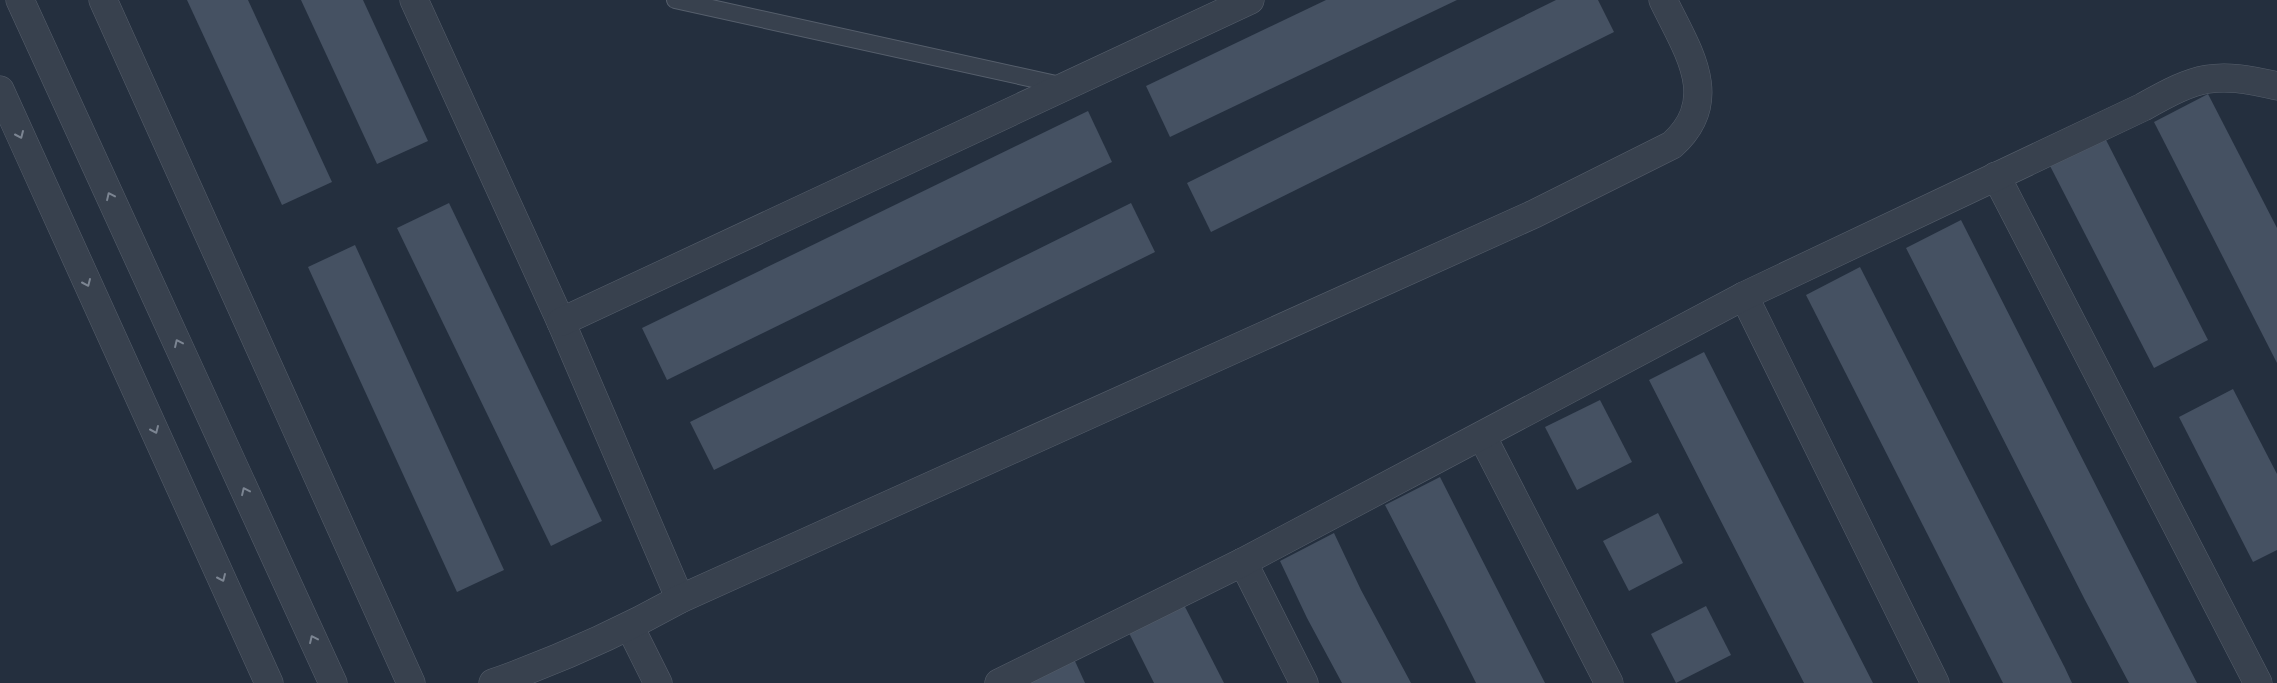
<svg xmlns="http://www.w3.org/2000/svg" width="2277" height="683" font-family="Cabin,sans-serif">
	<rect width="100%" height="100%" fill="#242f3e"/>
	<g fill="#455162">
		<polygon points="187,0 248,0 332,182 282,205"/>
		<polygon points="301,0 363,0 428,141 377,164"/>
		<polygon points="1326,0 1457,0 1170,137 1146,86"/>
		<polygon points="1556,0 1598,0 1614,32 1211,232 1187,183"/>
		<polygon points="2208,94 2277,228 2277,363 2154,122"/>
		<polygon points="1088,111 1112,162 667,380 642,328"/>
		<polygon points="2103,134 2208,340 2154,368 2048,162"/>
		<polygon points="449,203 602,521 551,546 397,228"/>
		<polygon points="1131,203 1155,252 714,470 690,422"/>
		<polygon points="1961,220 2116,525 2197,683 2129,683 2085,600 1906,248"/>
		<polygon points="355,245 504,570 457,592 308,267"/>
		<polygon points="1860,267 2065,668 2072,683 2003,683 1806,295"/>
		<polygon points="1704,352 1736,415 1873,683 1804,683 1707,494 1649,380"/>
		<polygon points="2233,389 2277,474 2277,550 2253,562 2179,417"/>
		<polygon points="1600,400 1632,462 1577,490 1545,427"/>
		<polygon points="1440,477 1472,540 1545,683 1476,683 1444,619 1385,505"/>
		<polygon points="1658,513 1683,563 1629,591 1603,541"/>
		<polygon points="1334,533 1361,590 1411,683 1342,683 1307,618 1280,561"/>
		<polygon points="1182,601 1224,683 1154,683 1127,629"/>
		<polygon points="1706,606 1731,655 1676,683 1651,634"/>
		<polygon points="1074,659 1085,683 1028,683"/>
	</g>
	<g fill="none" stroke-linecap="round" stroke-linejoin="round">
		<defs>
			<polyline id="service" points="675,0 1065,86"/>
			<g id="minor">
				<polyline points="20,0 333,683"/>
				<polyline points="103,0 411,683"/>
				<polyline points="414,0 561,322 680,599"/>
				<polyline points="0,90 269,683"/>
				<polyline points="1996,176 2258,683"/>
				<polyline points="1744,296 1935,683"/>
				<polyline points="561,322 1250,0"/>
				<polyline points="1482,436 1609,683"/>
				<polyline points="1243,562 1304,683"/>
				<polyline points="630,627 658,683"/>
				<path d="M493 683C558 660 619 633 680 599L1534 214 1672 145C1723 99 1687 50 1663 0"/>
				<path d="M999 683 1243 562 1744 296 2143 107C2198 76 2214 71 2277 86"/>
			</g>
		</defs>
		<use href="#service" stroke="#565f6c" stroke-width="18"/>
		<use href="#minor" stroke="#565f6c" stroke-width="29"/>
		<use href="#service" stroke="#38414e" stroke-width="16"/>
		<use href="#minor" stroke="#38414e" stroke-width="28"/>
	</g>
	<defs><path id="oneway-chevron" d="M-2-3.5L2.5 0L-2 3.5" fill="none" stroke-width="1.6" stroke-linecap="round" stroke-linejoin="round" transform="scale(1.25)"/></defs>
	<g stroke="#7c8592">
		<use href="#oneway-chevron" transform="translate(20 135) rotate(66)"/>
		<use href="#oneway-chevron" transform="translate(110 196) rotate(-115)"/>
		<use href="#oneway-chevron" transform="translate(87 283) rotate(66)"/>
		<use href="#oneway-chevron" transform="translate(178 343) rotate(-115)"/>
		<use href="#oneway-chevron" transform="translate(155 430) rotate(66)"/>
		<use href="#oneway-chevron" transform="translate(245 491) rotate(-115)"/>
		<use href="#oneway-chevron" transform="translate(222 578) rotate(66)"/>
		<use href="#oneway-chevron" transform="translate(313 639) rotate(-115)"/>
	</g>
</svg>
